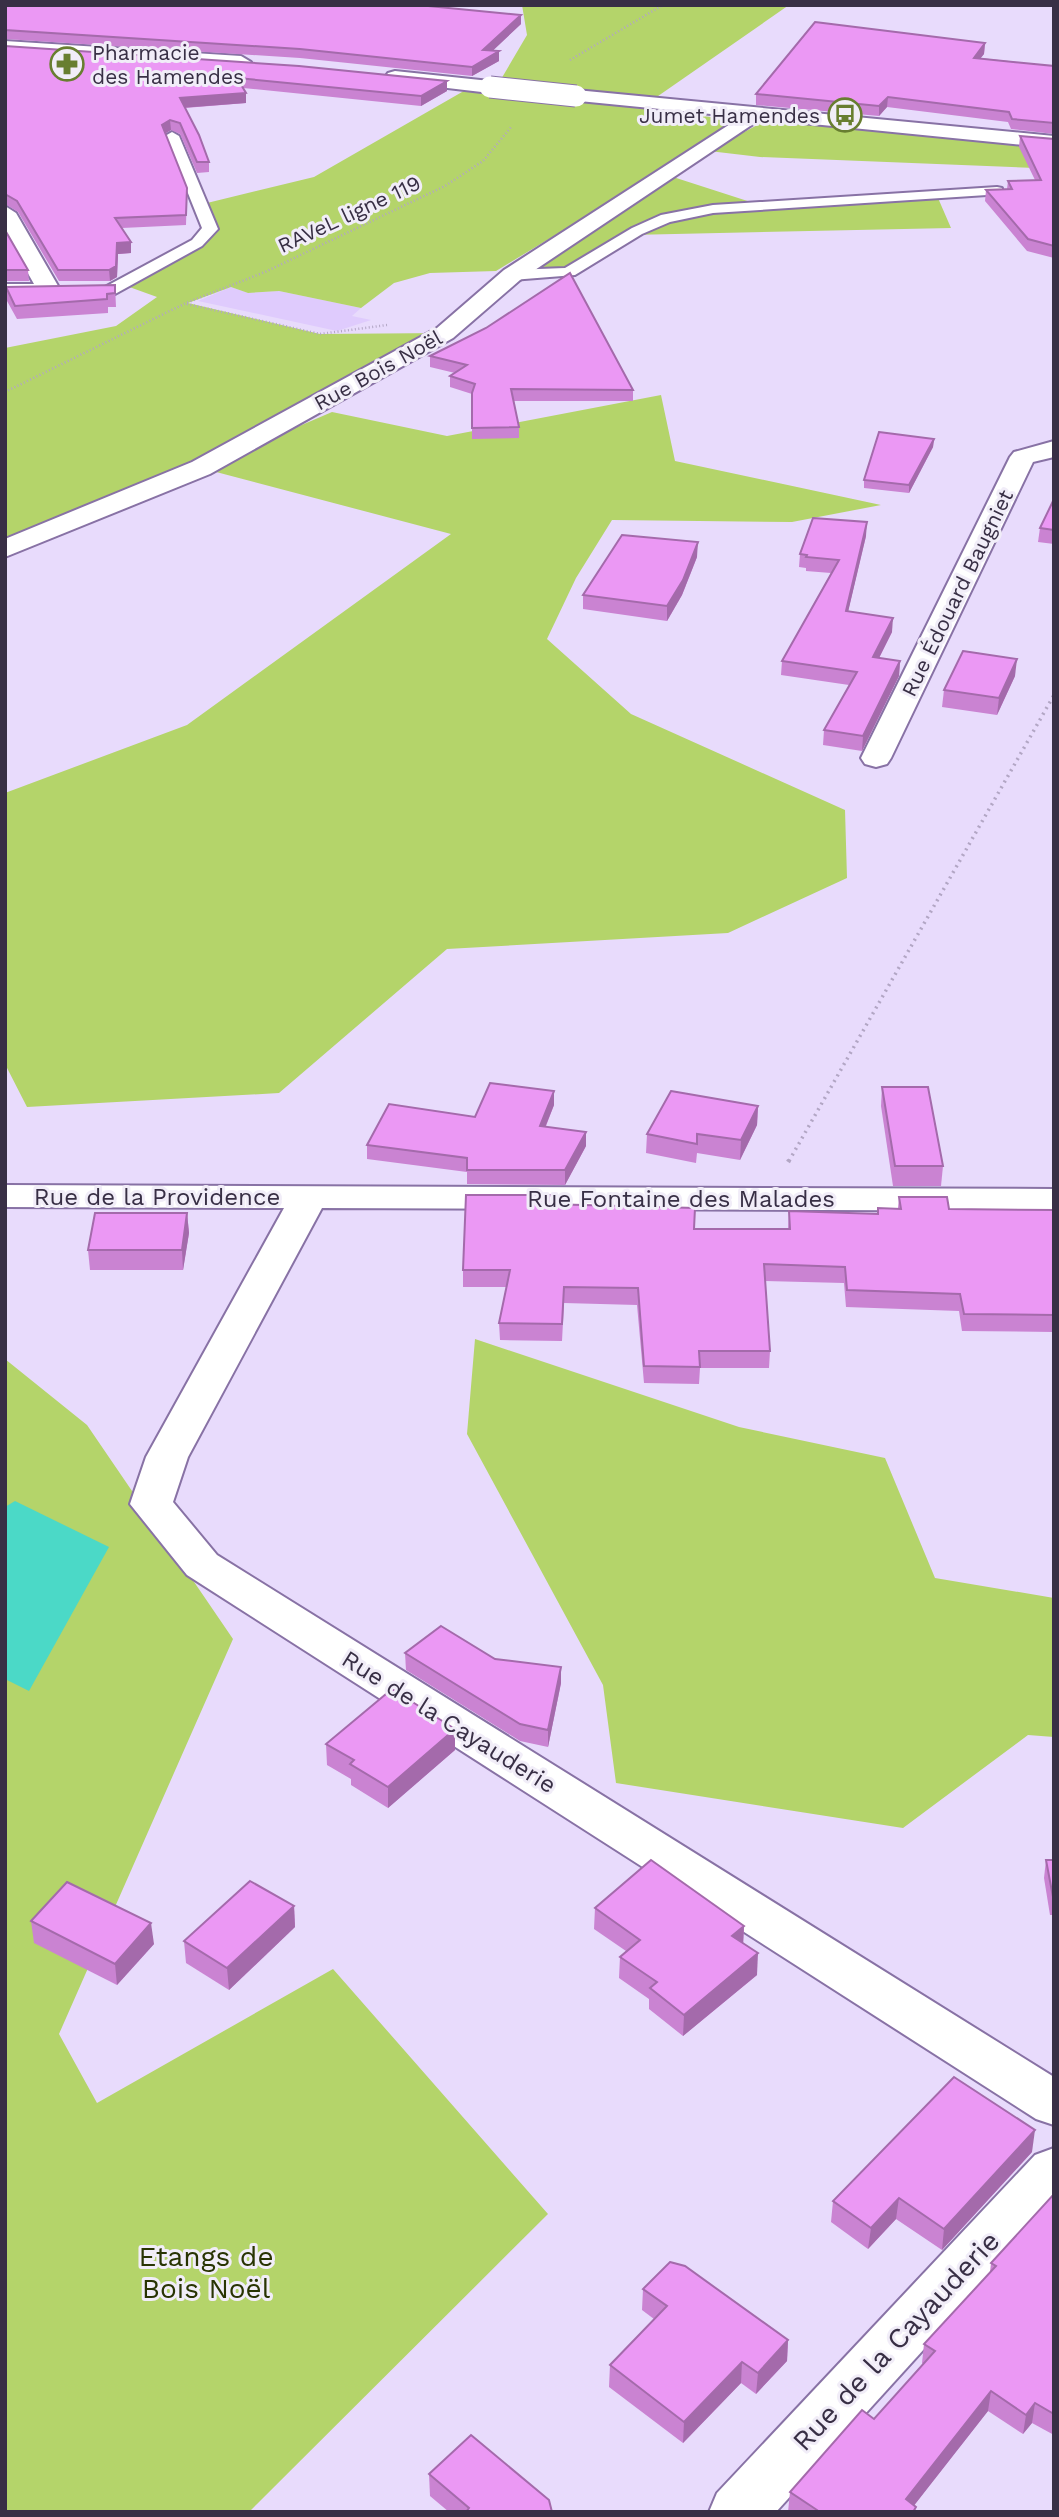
<svg xmlns="http://www.w3.org/2000/svg" width="1059" height="2517" font-family="'Work Sans',sans-serif">
	<rect width="100%" height="100%" fill="#e8dbfc"/>
	<polygon fill="#dfcbfd" points="231,287 248,293 279,291 361,308 352,316 371,320 337,331 198,301"/>
	<g fill="#b4d46a">
		<polygon points="522,5 789,5 648,103 500,81 527,35"/>
		<polygon points="469,88 744,121 496,271 430,273 394,283 361,308 279,291 248,293 231,287 188,303 320,334 445,333 211,464 332,412 447,436 661,395 675,461 881,505 792,522 612,520 576,578 547,639 631,714 845,810 847,878 728,933 447,949 279,1093 27,1107 5,1064 5,793 187,725 451,534 201,468 5,548 5,348 116,326 157,297 121,284 210,229 207,203 314,177"/>
		<polygon points="787,122 1044,144 1035,168 760,157 709,151 761,123"/>
		<polygon points="670,176 763,206 938,198 951,228 630,235 569,272 512,275"/>
		<polygon points="475,1339 739,1427 885,1458 935,1578 1054,1598 1054,1737 1028,1735 903,1828 616,1783 603,1685 467,1434"/>
		<polygon points="5,1359 87,1425 233,1639 59,2034 97,2103 333,1969 548,2214 249,2512 5,2512"/>
	</g>
	<polygon fill="#4bd9c7" points="15,1501 109,1547 29,1691 5,1679 5,1507"/>
	<g fill="none" stroke-linecap="round" stroke-linejoin="round">
		<defs>
			<g id="lane">
				<polygon points="172,132 179,136 218,229 202,246 115,294 103,294 103,288 192,240 202,228 165,136"/>
				<polygon points="997,187 1002,188 1002,194 713,213 670,222 642,234 575,275 512,280 504,275 512,270 565,268 632,228 661,215 713,205"/>
			</g>
			<g id="street">
				<polygon points="755,108 765,114 762,118 520,280 453,338 210,474 5,557 5,539 192,462 437,328 504,270"/>
				<polygon points="5,206 16,213 61,291 57,296 5,298 5,284 34,284 5,233"/>
				<polygon points="1054,441 1054,457 1033,462 891,758 887,764 876,767 865,764 861,758 1010,457 1014,452"/>
				<polygon points="5,1185 1054,1189 1054,1211 322,1208 188,1457 173,1502 217,1555 1054,2077 1054,2125 1036,2119 187,1575 130,1504 146,1457 284,1208 5,1207"/>
				<polygon points="1054,2148 1054,2206 776,2512 709,2512 717,2493 1035,2155"/>
			</g>
			<g id="secondary">
				<polygon points="5,41 241,56 251,62 241,68 5,53"/>
				<polygon points="395,71 490,81 500,87 490,93 388,81 385,77 388,73"/>
				<polygon points="576,90 1054,136 1054,148 569,100 566,96 569,92"/>
			</g>
		</defs>
		<use href="#lane" stroke="#8872a5" stroke-width="4"/>
		<use href="#street" stroke="#8872a5" stroke-width="4"/>
		<use href="#secondary" stroke="#8872a5" stroke-width="4"/>
		<g stroke="#b2a6c4" stroke-width="2.5" stroke-dasharray="1 2.5" stroke-linecap="butt">
			<polyline points="570,60 663,5"/>
			<polyline points="187,304 320,334 387,325"/>
			<polyline points="5,392 186,303 265,272 445,186 483,161 512,126"/>
		</g>
		<polyline stroke="#b2a6c4" stroke-width="3.5" stroke-dasharray="2 4.5" stroke-linecap="butt" points="789,1161 1054,695"/>
		<polyline stroke="#b2a6c4" stroke-width="4.5" stroke-dasharray="2 5" stroke-linecap="butt" points="788,1162 790,1159"/>
		<use href="#lane" fill="#fff" fill-rule="evenodd"/>
		<use href="#street" fill="#fff" fill-rule="evenodd"/>
		<use href="#secondary" fill="#fff" fill-rule="evenodd"/>
		<defs>
			<polyline id="secondary-bridge" points="490,87 576,96"/>
		</defs>
		<use href="#secondary-bridge" stroke="#8872a5" stroke-width="23" stroke-linecap="butt"/>
		<use href="#secondary-bridge" stroke="#fff" stroke-width="21"/>
	</g>
	<g fill="#ca83d2">
		<polygon points="5,5 521,15 521,24 492,51 499,51 499,61 472,76 300,58 5,39"/>
		<polygon points="985,43 984,54 980,58 1054,66 1054,134 1011,129 1008,122 887,107 879,116 756,105 756,94"/>
		<polygon points="5,46 447,81 447,91 421,106 243,88 246,103 185,108 209,162 209,172 197,173 180,134 171,130 165,133 187,188 186,225 122,228 131,242 131,253 118,254 117,277 110,281 59,281 18,212 5,204"/>
		<polygon points="1020,136 1054,139 1054,258 1027,251 985,201 986,190 1007,189 1008,181 1035,180 1019,147"/>
		<polygon points="5,230 28,270 29,281 5,281"/>
		<polygon points="115,285 116,307 108,307 108,313 17,319 7,301 6,287"/>
		<polygon points="430,356 633,390 633,401 513,401 519,427 519,438 472,439 472,394 450,387 450,376 455,373 430,367"/>
		<polygon points="934,439 933,447 909,493 864,488 864,480"/>
		<polygon points="1054,499 1054,544 1038,542 1040,528"/>
		<polygon points="866,536 848,611 892,632 879,658 900,661 899,676 862,751 823,745 824,730 849,685 781,675 782,661 831,573 806,571 806,568 799,567 800,554"/>
		<polygon points="697,557 682,595 667,621 583,609 583,595"/>
		<polygon points="1015,676 997,715 942,707 944,690"/>
		<polygon points="882,1087 943,1166 941,1186 893,1186 881,1106"/>
		<polygon points="554,1105 546,1126 586,1146 565,1185 467,1184 467,1172 367,1159 367,1145 475,1117"/>
		<polygon points="758,1106 757,1125 740,1160 697,1153 696,1163 646,1153 647,1134"/>
		<polygon points="550,1195 550,1204 694,1229 788,1229 789,1211 878,1214 898,1208 899,1197 949,1209 1054,1210 1054,1332 962,1331 959,1311 846,1307 844,1283 765,1281 770,1351 769,1368 700,1368 699,1384 644,1383 637,1305 564,1303 562,1341 500,1340 499,1323 507,1287 463,1287 463,1270"/>
		<polygon points="187,1213 189,1233 183,1270 90,1270 88,1250"/>
		<polygon points="405,1653 561,1667 561,1683 548,1747 520,1741 406,1670"/>
		<polygon points="326,1744 455,1750 388,1808 351,1785 351,1779 327,1765"/>
		<polygon points="1046,1860 1054,1860 1054,1915 1050,1915 1044,1878"/>
		<polygon points="294,1906 295,1927 229,1990 186,1963 184,1941"/>
		<polygon points="595,1908 744,1926 743,1943 757,1975 683,2036 649,2009 649,1999 619,1978 620,1957 626,1951 594,1929"/>
		<polygon points="31,1921 154,1944 117,1985 34,1943"/>
		<polygon points="1032,2152 942,2250 896,2219 868,2249 831,2222 833,2201"/>
		<polygon points="1054,2194 1054,2435 1032,2423 1023,2434 988,2411 914,2505 916,2512 788,2512 790,2492 874,2419 923,2364 922,2363 924,2344 990,2272 991,2263"/>
		<polygon points="643,2289 788,2340 787,2361 756,2394 741,2383 683,2443 609,2387 610,2365 654,2319 642,2310"/>
		<polygon points="429,2474 552,2512 449,2512 430,2496"/>
	</g>
	<g fill="#a46aab">
		<polygon points="521,15 521,24 483,60 483,50"/>
		<polygon points="985,43 984,54 973,68 974,58"/>
		<polygon points="499,51 499,61 472,76 472,67"/>
		<polygon points="447,81 447,91 421,106 421,96"/>
		<polygon points="246,93 246,103 180,108 180,98"/>
		<polygon points="888,97 887,107 879,116 879,106"/>
		<polygon points="170,120 171,130 163,135 162,125"/>
		<polygon points="131,242 131,253 118,254 117,277 110,281 109,270 117,243"/>
		<polygon points="934,439 933,447 909,493 909,485"/>
		<polygon points="867,522 866,536 845,625 846,611"/>
		<polygon points="698,542 697,557 682,595 667,621 667,606"/>
		<polygon points="893,618 892,632 872,672 873,657"/>
		<polygon points="1017,659 1015,676 997,715 999,698"/>
		<polygon points="900,661 899,676 862,751 863,736"/>
		<polygon points="554,1091 554,1105 540,1140 540,1126"/>
		<polygon points="758,1106 757,1125 740,1160 741,1140"/>
		<polygon points="586,1132 586,1146 565,1185 565,1170"/>
		<polygon points="187,1213 189,1233 183,1270 182,1250"/>
		<polygon points="561,1667 561,1683 548,1747 548,1730"/>
		<polygon points="455,1729 455,1750 388,1808 388,1787"/>
		<polygon points="294,1906 295,1927 229,1990 227,1968"/>
		<polygon points="151,1923 154,1944 117,1985 115,1964"/>
		<polygon points="744,1926 743,1947 732,1936"/>
		<polygon points="758,1953 757,1975 683,2036 684,2015"/>
		<polygon points="1035,2130 1032,2152 942,2250 944,2229"/>
		<polygon points="899,2198 896,2219 868,2249 871,2228"/>
		<polygon points="788,2340 787,2361 756,2394 758,2373"/>
		<polygon points="742,2362 741,2383 683,2443 684,2422"/>
		<polygon points="991,2391 988,2411 909,2512 906,2499"/>
		<polygon points="1035,2403 1032,2423 1023,2434 1026,2415"/>
	</g>
	<g fill="#eb98f4" stroke="#a46aab" stroke-width="2">
		<polygon points="5,5 418,5 521,15 483,50 499,51 472,67 300,49 5,30"/>
		<polygon points="815,22 985,43 974,58 1054,66 1054,123 1012,119 1009,112 888,97 879,106 756,94"/>
		<polygon points="5,46 299,66 447,81 421,96 237,78 246,93 180,98 199,135 209,162 197,162 180,123 170,120 162,125 187,188 186,215 115,218 131,242 117,243 116,266 109,270 58,270 17,201 5,194"/>
		<polygon points="1020,136 1054,139 1054,246 1028,239 986,190 1012,189 1008,181 1041,180"/>
		<polygon points="5,230 28,270 5,270"/>
		<polygon points="570,273 633,390 511,389 519,427 472,428 472,393 475,384 450,376 467,365 430,356 486,328"/>
		<polygon points="115,285 115,293 107,294 107,299 15,306 6,287"/>
		<polygon points="879,432 934,439 909,485 864,480"/>
		<polygon points="1054,499 1054,530 1040,528"/>
		<polygon points="813,518 867,522 846,611 893,618 873,657 900,661 863,736 824,730 857,672 782,661 839,560 806,557 807,555 800,554"/>
		<polygon points="622,535 698,542 683,580 667,606 583,595"/>
		<polygon points="963,651 1017,659 999,698 944,690"/>
		<polygon points="490,1083 554,1091 540,1126 586,1132 565,1170 467,1170 467,1158 367,1145 389,1104 475,1117"/>
		<polygon points="882,1087 928,1087 943,1166 895,1166"/>
		<polygon points="671,1091 758,1106 741,1140 697,1134 697,1144 647,1134"/>
		<polygon points="466,1195 550,1195 546,1204 695,1208 694,1229 790,1229 789,1211 878,1214 878,1208 901,1209 899,1197 947,1197 949,1209 1054,1210 1054,1315 964,1314 960,1294 847,1290 845,1267 764,1264 770,1351 699,1351 700,1367 644,1366 638,1288 564,1287 562,1324 499,1323 510,1270 463,1270"/>
		<polygon points="95,1213 187,1213 182,1250 88,1250"/>
		<polygon points="441,1626 495,1659 561,1667 548,1730 520,1724 405,1653"/>
		<polygon points="392,1689 455,1729 388,1787 350,1764 354,1760 326,1744"/>
		<polygon points="651,1860 744,1926 732,1936 758,1953 684,2015 650,1988 657,1982 620,1957 640,1940 595,1908"/>
		<polygon points="1046,1860 1054,1860 1054,1897 1053,1897"/>
		<polygon points="250,1881 294,1906 227,1968 184,1941"/>
		<polygon points="67,1882 151,1923 115,1964 31,1921"/>
		<polygon points="954,2077 1035,2130 944,2229 899,2198 871,2228 833,2201"/>
		<polygon points="1054,2194 1054,2414 1035,2403 1026,2415 991,2391 906,2499 916,2507 913,2512 816,2512 817,2510 790,2492 862,2410 874,2419 935,2351 924,2344 996,2266 991,2263"/>
		<polygon points="670,2262 685,2266 788,2340 758,2373 742,2362 684,2422 610,2365 667,2306 643,2289"/>
		<polygon points="471,2435 549,2500 552,2512 466,2512 469,2508 429,2474"/>
	</g>
	<defs>
		<symbol id="pharmacy-ring" viewBox="-11 -11 22 22"><circle r="9.5" fill="#f1edf8" stroke="#687e30" stroke-width="1.5"/><path d="M-2-6h4v4h4v4h-4v4h-4v-4h-4v-4h4Z" fill="#687e30"/></symbol>
		<symbol id="bus-ring" viewBox="-11 -11 22 22"><circle r="9.5" fill="#f1edf8" stroke="#687e30" stroke-width="1.5"/><path d="M-5-6H5V4H4V6H2V4H-2V6H-4V4H-5ZM-3.5-4V0h7V-4ZM-3.5 1.2v1.5H-2V1.2ZM2 1.2v1.5H3.5V1.2Z" fill="#687e30"/></symbol>
	</defs>
	<g fill-rule="evenodd">
		<use href="#pharmacy-ring" x="48" y="45" width="38" height="38"/>
		<use href="#bus-ring" x="826" y="96" width="38" height="38"/>
	</g>
	<g text-anchor="middle" dominant-baseline="central" stroke-width="6" stroke-linejoin="round" paint-order="stroke">
		<g font-size="21" fill="#382f45" stroke="#f1edf8" text-anchor="start">
			<text x="92" y="52">Pharmacie<tspan x="92" dy="24">des Hamendes</tspan></text>
			<text x="820" y="115" text-anchor="end">Jumet Hamendes</text>
		</g>
		<g font-size="21" fill="#382f45" stroke="#f1edf8">
			<text transform="translate(349 214) rotate(-25)">RAVeL ligne 119</text>
			<text transform="translate(378 370) rotate(-29)">Rue Bois Noël</text>
			<text transform="translate(957 593) rotate(-64)">Rue Édouard Baugniet</text>
		</g>
		<g font-size="24" fill="#382f45" stroke="#f1edf8">
			<text x="157" y="1197">Rue de la Providence</text>
			<text x="681" y="1199">Rue Fontaine des Malades</text>
			<text transform="translate(449 1722) rotate(32)">Rue de la Cayauderie</text>
		</g>
		<g font-size="28" fill="#283402" stroke="#f1edf8">
			<text x="206" y="2256">Etangs de<tspan x="206" dy="32">Bois Noël</tspan></text>
		</g>
		<g font-size="28" fill="#382f45" stroke="#f1edf8">
			<text transform="translate(896 2341) rotate(-47)">Rue de la Cayauderie</text>
		</g>
	</g>
	<rect width="1059" height="2517" fill="none" stroke="#382f45" stroke-width="14"/>
</svg>
